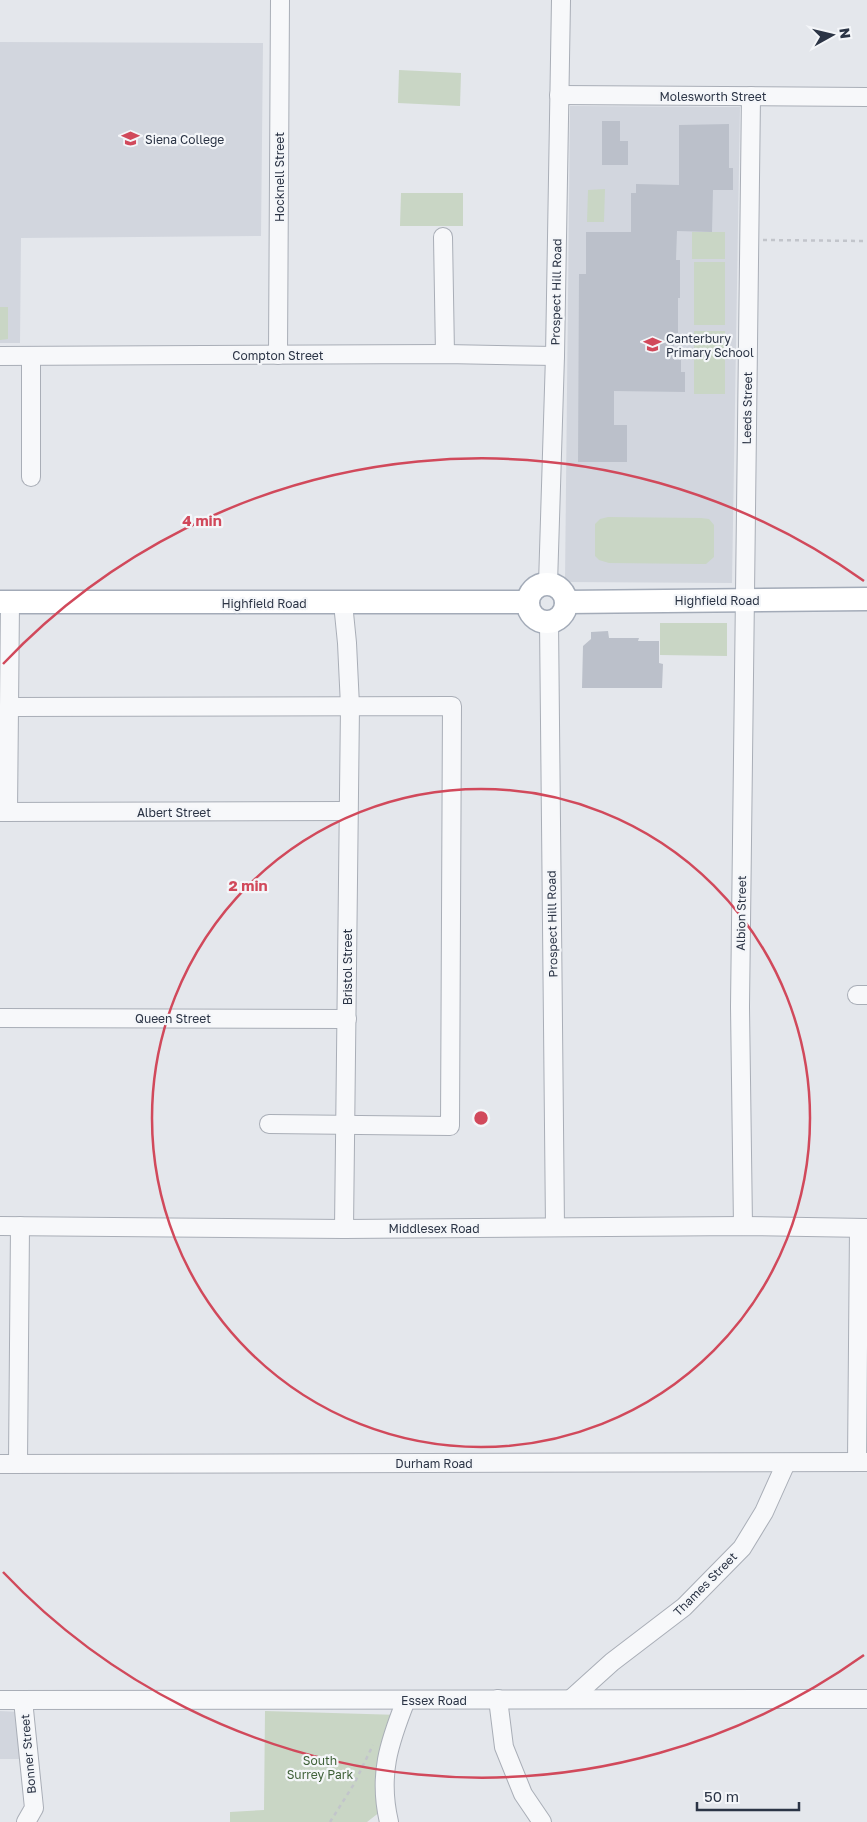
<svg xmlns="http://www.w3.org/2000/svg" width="867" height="1822" font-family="'Golos Text',sans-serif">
	<rect width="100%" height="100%" fill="#e4e7ec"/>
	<g fill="#d2d6de">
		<polygon points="0,42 263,43 261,236 21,238 20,343 0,343"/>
		<polygon points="570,106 740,107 732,583 565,582"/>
		<polygon points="0,1711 20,1712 24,1759 0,1759"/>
	</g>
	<g fill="#c9d6c5">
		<polygon points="399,70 461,73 460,106 398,103"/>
		<polygon points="605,189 604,222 587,222 588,190"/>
		<polygon points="401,193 463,193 463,226 400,226"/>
		<rect x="692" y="232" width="33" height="27"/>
		<rect x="694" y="262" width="31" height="63"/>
		<polygon points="0,307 8,307 8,339 0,340"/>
		<rect x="694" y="331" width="31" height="63"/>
		<polygon points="608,517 701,518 709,519 714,525 714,557 706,564 701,564 609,563 599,560 595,556 595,524 600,519"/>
		<polygon points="660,623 727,623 727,656 660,655"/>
		<polygon points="265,1711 400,1715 385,1808 367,1822 230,1822 230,1812 264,1810"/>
	</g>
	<g fill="#bbc0ca">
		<polygon points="602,121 620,121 620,141 628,141 628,165 602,165"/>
		<polygon points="729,124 729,168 733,168 733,190 713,190 712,232 677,231 676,260 680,260 680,298 678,298 678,333 674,333 674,360 681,360 681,372 685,372 685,392 614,391 614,425 627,425 627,462 578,462 579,274 586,274 586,232 631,232 631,193 636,193 636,184 679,185 679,125"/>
		<polygon points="608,631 609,638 639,638 638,641 659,641 659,663 663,664 662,688 582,688 583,646 591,639 591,632"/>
	</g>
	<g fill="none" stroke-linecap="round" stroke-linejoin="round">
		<defs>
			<g id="minor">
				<polyline points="559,95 867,97"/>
				<polyline points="443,237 445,354"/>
				<polyline points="278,355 280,0"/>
				<polyline points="0,356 445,354 555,356"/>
				<polyline points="31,477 31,356"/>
				<polyline points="548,584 555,356 561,0"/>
				<polyline points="343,603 347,643 350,706 344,1229"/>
				<polyline points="549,621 555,1227"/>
				<polyline points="9,707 10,603"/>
				<polyline points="0,812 348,811"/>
				<polyline points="8,812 9,707 452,706 450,1126 269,1124"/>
				<polyline points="857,995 867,995"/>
				<polyline points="0,1018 347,1019"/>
				<polyline points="0,1226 344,1229 743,1226 867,1228"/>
				<polyline points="743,1226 740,1007 751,96"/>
				<polyline points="857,1462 859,1228"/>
				<polyline points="0,1464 867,1462"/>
				<polyline points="18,1464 20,1226"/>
				<polyline points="498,1699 504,1747 523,1794 542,1822"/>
				<polyline points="571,1699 612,1662 684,1607 742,1548 764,1512 786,1463"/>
				<polyline points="0,1700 867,1699"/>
				<polyline points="23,1700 34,1808 26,1822"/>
				<path d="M389 1822C378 1775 389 1743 406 1700"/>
			</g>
			<g id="major">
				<circle cx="547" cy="603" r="19"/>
				<polyline points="0,602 528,602"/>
				<polyline points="566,602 867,599"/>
			</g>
		</defs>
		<use href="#minor" stroke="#a9aeb7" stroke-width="20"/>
		<use href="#major" stroke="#a3abb8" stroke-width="25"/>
		<g stroke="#c2c5cb" stroke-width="2.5" stroke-dasharray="4 4" stroke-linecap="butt">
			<polyline points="763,240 867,241"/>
			<polyline points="330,1822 354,1784 373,1745"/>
		</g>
		<use href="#minor" stroke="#f7f8fa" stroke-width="18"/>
		<use href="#major" stroke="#fff" stroke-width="22"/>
	</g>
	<g fill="none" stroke="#d1495b" stroke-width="2.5">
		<circle cx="481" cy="1118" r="329"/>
		<path d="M864 1655A659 659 0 0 1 3 1572M3 664A659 659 0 0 1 864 581"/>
	</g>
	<defs>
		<symbol id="school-bare" viewBox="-9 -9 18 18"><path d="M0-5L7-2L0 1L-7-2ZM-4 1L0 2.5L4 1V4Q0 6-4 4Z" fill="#d1495b" stroke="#f4f6f9" stroke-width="2.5" paint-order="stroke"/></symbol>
	</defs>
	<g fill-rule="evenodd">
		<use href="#school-bare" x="118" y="126" width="25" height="25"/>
		<use href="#school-bare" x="640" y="332" width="25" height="25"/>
	</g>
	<g text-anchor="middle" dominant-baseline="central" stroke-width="4.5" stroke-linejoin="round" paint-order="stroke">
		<g font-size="12" fill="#2b3445" stroke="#f4f6f9">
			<text x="713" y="96">Molesworth Street</text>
			<text transform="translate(279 177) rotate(-90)">Hocknell Street</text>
			<text transform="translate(556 292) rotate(-89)">Prospect Hill Road</text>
			<text x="278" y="355">Compton Street</text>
			<text transform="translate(747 408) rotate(-89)">Leeds Street</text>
			<text x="717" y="600">Highfield Road</text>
			<text x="264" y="603">Highfield Road</text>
			<text x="174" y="812">Albert Street</text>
			<text transform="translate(741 913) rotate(-89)">Albion Street</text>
			<text transform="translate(552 924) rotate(-91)">Prospect Hill Road</text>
			<text transform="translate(347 967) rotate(-90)">Bristol Street</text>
			<text x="173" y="1018">Queen Street</text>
			<text x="434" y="1228">Middlesex Road</text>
			<text x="434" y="1463">Durham Road</text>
			<text transform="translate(705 1584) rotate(-45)">Thames Street</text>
			<text x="434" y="1700">Essex Road</text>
			<text transform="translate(28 1754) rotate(-95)">Bonner Street</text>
		</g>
		<g font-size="12" fill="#2b3445" stroke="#f4f6f9" text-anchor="start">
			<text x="145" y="139">Siena College</text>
			<text x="666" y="338">Canterbury<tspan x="666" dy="14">Primary School</tspan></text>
		</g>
		<g font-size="12" fill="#3f6138" stroke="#f4f6f9">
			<text x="320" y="1760">South<tspan x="320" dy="14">Surrey Park</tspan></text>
		</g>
	</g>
	<circle cx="481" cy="1118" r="8" fill="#d1495b" stroke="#f4f6f9" stroke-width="2.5"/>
	<g font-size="15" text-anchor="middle" font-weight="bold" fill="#d1495b" stroke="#f4f6f9" stroke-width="4.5" stroke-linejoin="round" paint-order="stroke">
		<text x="202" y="526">4 min</text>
		<text x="248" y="891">2 min</text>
	</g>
	<g transform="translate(832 35) rotate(82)" stroke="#f4f6f9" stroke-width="4" paint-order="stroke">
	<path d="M0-4L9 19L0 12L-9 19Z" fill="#2b3445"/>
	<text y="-8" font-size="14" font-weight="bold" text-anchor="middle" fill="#2b3445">N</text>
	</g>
	<path d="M697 1802v8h102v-8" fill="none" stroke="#2b3445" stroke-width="2.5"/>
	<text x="704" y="1802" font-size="15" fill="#2b3445" stroke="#f4f6f9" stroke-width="4" paint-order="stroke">50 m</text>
</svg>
